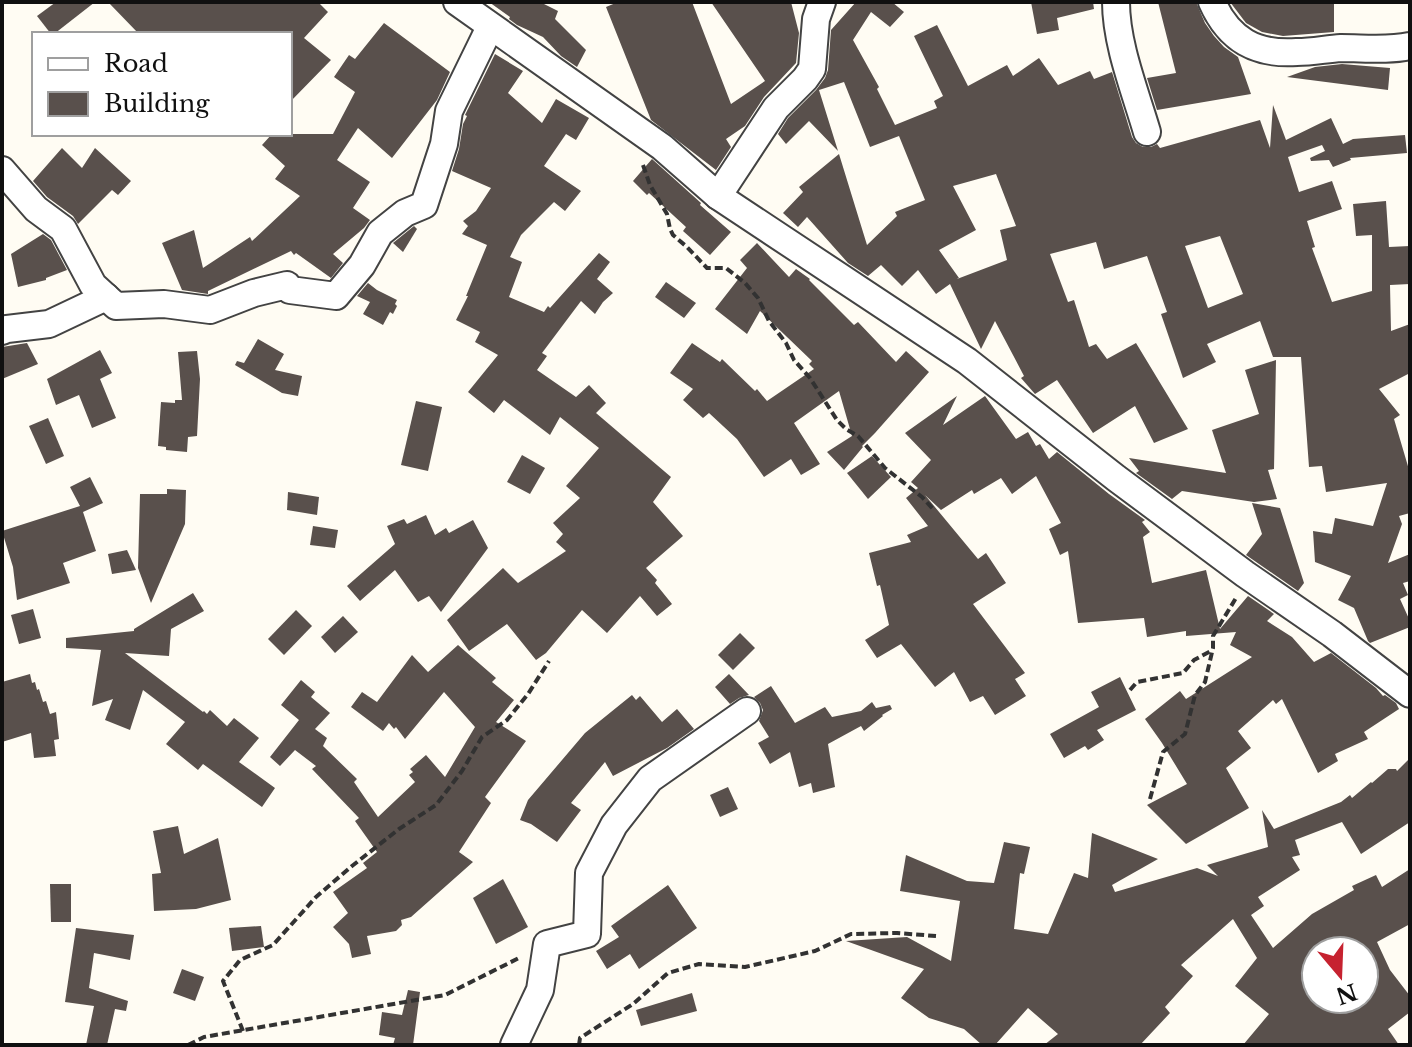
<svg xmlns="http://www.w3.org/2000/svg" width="1412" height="1047" font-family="'Libre Baskerville',serif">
	<rect width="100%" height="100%" fill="#fffcf3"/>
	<g fill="#59504c" fill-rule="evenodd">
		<polygon points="56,2 95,2 54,34 51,34 37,16"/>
		<polygon points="108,2 318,2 328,12 304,38 331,60 290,102 290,34 139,34"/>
		<polygon points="489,2 540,2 558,11 555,19 586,50 577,67 561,56 543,37 517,25 509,19 510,17"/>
		<polygon points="618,2 692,2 731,104 765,81 711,2 791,2 799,33 796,63 764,97 745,126 726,139 731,147 716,170 651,120 606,7"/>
		<path d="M856 2H892L904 12 890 27 871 12 853 40 879 87 877 89 895 125 937 108 934 101 943 96 914 36 937 25 968 86 1007 65 1013 76 1039 58 1058 85 1090 71 1094 79 1112 72 1132 137 1136 143 1143 147H1151L1157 144 1160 148 1260 120 1270 148 1273 105 1286 140 1331 118 1343 144 1353 139 1405 135 1407 153 1350 158 1351 160 1333 167 1329 160 1311 161 1310 158 1325 151 1322 145 1288 157 1299 192 1332 181 1342 209 1307 221 1315 247 1312 248 1332 302 1372 291V235L1356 236 1353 204 1386 201 1389 247 1410 246V284L1390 285 1391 331 1410 324V373L1379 389 1400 415 1394 419 1410 473V513L1399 516 1402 524 1388 563 1410 554V581L1403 583 1408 595 1400 599 1410 621V627L1370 643 1368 641 1354 608 1338 600 1351 576 1315 562 1313 531 1332 534 1335 518 1373 526 1387 483 1326 492 1322 466 1309 467 1301 357H1273L1260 321 1207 344 1216 362 1183 378 1161 314 1167 312 1147 256 1104 269 1096 242 1050 254 1068 302 1074 300 1089 347 1096 344 1107 359 1136 343 1188 429 1154 443 1135 406 1093 433 1057 380 1035 394 1021 378 1024 376 995 321 981 349 950 284 936 294 918 270 902 286 881 265 868 276 848 263 807 217 798 227 783 213 803 192 799 187 839 154 867 245 897 216 895 212 925 200 899 136 870 147 844 82 819 90 838 151 809 121 786 144 778 134 788 118 816 90 825 78 828 70 831 30ZM996 174 1016 226 1000 230 1007 260 957 279 959 278 939 250 976 230 953 186ZM1220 236 1243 294 1208 308 1185 246Z"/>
		<polygon points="1031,2 1093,2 1094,9 1057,18 1059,30 1037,34"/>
		<polygon points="1158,2 1196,2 1205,23 1214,36 1224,47 1238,57 1251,94 1157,110 1147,78 1176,73"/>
		<polygon points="1230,2 1334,2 1334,32 1283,36 1262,32 1246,23"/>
		<polygon points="384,23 450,72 437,100 392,158 358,128 337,160 370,182 353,208 370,220 364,228 333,254 343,263 331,278 296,253 294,255 291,251 208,291 208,294 182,290 162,243 194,230 203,268 250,237 252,241 300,196 275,179 285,166 262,145 272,134 333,134 355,92 334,77 349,55 355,59"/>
		<polygon points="495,54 523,71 508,93 542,123 556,99 589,118 576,140 566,134 544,166 581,191 565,211 554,202 521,235 510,257 522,262 509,297 544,312 548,306 550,308 599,253 610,262 597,279 613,293 603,302 595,314 581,301 542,353 547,356 537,370 576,397 589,385 606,403 596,413 671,477 653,502 683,536 646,568 657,580 655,583 672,604 657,616 640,596 607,633 582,610 546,653 536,660 507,624 469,651 447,620 503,568 518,583 566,551 556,542 563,534 553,523 580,498 566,486 599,448 560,417 550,435 504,400 494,413 468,392 498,355 475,342 480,332 456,320 468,296 466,296 487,245 462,234 468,226 463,221 476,211 491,188 452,171 459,149 463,124 467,116 465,115"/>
		<polygon points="1342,64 1390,68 1388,90 1287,77 1315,67"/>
		<polygon points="62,148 82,168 95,148 131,181 118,195 112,190 78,224 73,216 47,197 33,181"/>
		<polygon points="652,159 701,203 700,205 731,232 710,255 683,231 686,227 649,193 647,195 633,181"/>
		<polygon points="414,226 417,229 403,252 393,243"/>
		<polygon points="43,234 51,240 67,270 46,278 46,280 18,287 11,254"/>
		<polygon points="757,243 789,277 796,269 810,279 809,280 854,325 858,322 896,362 906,351 929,372 875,433 862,446 863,447 844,470 827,452 852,436 839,391 794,423 820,464 801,475 791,459 764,477 737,439 709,413 703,418 683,400 693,389 670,373 692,343 720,362 722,359 755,391 757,389 767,401 814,369 809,364 812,361 760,311 747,334 715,309 747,268 740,260"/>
		<polygon points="666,282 696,303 684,318 655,297"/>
		<polygon points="368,283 377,290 397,300 395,304 397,306 393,314 390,312 383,325 363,314 370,302 357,296"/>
		<polygon points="258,339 284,354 275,370 302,376 298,396 282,393 235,365 237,361 244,363"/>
		<polygon points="27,343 38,364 2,379 2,347"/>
		<polygon points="100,350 112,373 100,379 116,418 92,428 79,395 56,405 47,379"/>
		<polygon points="197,351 200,379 197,436 188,437 187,452 166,450 166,447 158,446 161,402 175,403 175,400 182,400 178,352"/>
		<polygon points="1276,360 1274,469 1268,470 1277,499 1254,502 1182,491 1172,499 1136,473 1139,471 1129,458 1226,473 1212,430 1259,414 1245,370"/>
		<polygon points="957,396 943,425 985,396 1016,439 1028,432 1036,446 1040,444 1049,459 1057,452 1109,494 1145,520 1142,522 1150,532 1143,537 1152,583 1206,570 1220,629 1248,596 1274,614 1267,621 1292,637 1314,662 1331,653 1376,688 1383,696 1385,695 1396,703 1399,709 1364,732 1368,739 1335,754 1338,761 1318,773 1282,699 1276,704 1273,700 1238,731 1251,748 1226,768 1249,808 1186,844 1147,805 1187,784 1162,743 1145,719 1180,691 1186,699 1252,657 1230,645 1236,632 1186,636 1186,631 1147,637 1144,618 1078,623 1068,551 1060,555 1049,529 1061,523 1036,476 1012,494 1001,478 974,494 972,490 941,510 925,495 978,559 986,553 1006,583 973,604 1025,673 1015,679 1026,696 995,715 983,696 970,702 954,672 935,687 901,644 877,658 865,640 889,625 880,585 877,586 869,553 911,542 907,535 928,526 906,498 918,488 911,482 931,460 905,433"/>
		<polygon points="416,401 442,407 428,471 401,465"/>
		<polygon points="48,418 64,456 46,464 29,426"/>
		<polygon points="522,455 545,468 530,494 507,482"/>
		<polygon points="872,456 891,477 868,499 847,473"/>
		<polygon points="90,477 103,503 83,512 96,551 63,563 70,583 17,600 13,567 2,531 80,506 70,487"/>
		<polygon points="167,489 186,490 185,524 151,603 138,568 140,494 167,494"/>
		<polygon points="288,492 319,497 317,515 287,510"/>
		<polygon points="1252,503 1280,508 1304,583 1298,591 1246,555 1262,534"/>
		<polygon points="426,515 435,535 446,528 449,533 473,520 488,548 441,612 429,596 418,602 395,570 360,601 347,586 395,544 387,526 404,519 407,524"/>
		<polygon points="313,526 338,530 335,548 310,545"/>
		<polygon points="127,550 136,570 112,574 108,554"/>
		<polygon points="193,593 204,611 171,629 169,656 125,653 203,712 204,711 207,714 210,710 227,726 234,718 259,738 239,762 275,788 262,807 203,764 198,770 166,744 185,722 143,690 130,730 105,720 113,699 92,706 101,650 66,648 66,638 134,631 134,629"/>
		<polygon points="33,609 41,638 19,644 11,615"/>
		<polygon points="296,610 312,626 284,655 268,639"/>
		<polygon points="343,616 358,632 335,653 321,637"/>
		<polygon points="740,633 755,648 733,670 718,655"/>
		<polygon points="458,645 496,678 492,682 514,700 496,722 526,741 485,797 491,803 459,852 473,862 411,917 401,920 402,925 396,931 367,936 371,954 352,958 349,944 333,927 348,913 333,892 367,868 363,863 377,852 355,821 359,818 312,769 316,766 295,750 280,766 270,757 299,720 281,705 301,680 315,692 311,697 330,713 315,729 327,738 323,746 357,779 354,782 378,817 415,782 409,775 413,772 410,769 426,755 445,777 475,727 444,692 405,739 396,727 394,729 389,723 383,731 351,707 362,692 377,702 412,655 428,672"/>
		<polygon points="30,674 32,683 35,682 37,690 39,689 43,702 46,701 50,714 56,712 59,739 54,740 56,756 34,758 31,733 2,742 2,682"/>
		<polygon points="729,674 749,695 739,698 730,704 715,687"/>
		<polygon points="1120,677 1136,710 1097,730 1104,740 1088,750 1085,746 1064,758 1050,734 1099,707 1091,692"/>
		<polygon points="771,686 795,723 825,707 832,717 861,711 872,702 876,708 890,705 892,709 882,715 883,716 864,731 861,726 828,744 835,787 813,793 811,783 799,787 790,752 770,764 758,743 769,737 759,721 763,710 760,703 754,697"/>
		<polygon points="632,695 636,700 640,696 662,722 677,709 694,729 667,748 613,776 605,762 571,803 581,810 557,842 531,824 520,820 528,800 585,733"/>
		<path d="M1410 758V822L1361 854 1342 822 1295 840 1300 855 1292 857 1300 870 1258 897 1264 906 1251 915 1273 948 1312 914 1354 890 1352 886 1376 875 1382 887 1410 869V924L1377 942 1390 970 1410 996V1012L1388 1029 1399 1045H1243L1269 1014 1235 986 1257 958 1233 919 1181 965 1193 976 1165 1007 1170 1013 1140 1045H1044L1058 1034 1028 1008 995 1045H982L964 1029 929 1018 901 998 924 969 846 941 907 937 951 961 960 901 900 891 906 855 967 881 994 883 1004 842 1030 847 1024 874 1020 873 1014 929 1048 934 1074 873 1088 878 1092 833 1158 859 1112 885 1115 892 1197 868 1218 876 1207 865 1268 847 1262 810 1274 829 1341 802 1350 795 1352 798 1371 782 1372 783 1388 769H1396L1397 771ZM1316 951H1364V999H1316Z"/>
		<polygon points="728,787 738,809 720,817 710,795"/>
		<polygon points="178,826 184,854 218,838 231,900 196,909 154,911 152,874 161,873 153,831"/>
		<polygon points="503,879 528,927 496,944 473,898"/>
		<polygon points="50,884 71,884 71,922 51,922"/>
		<polygon points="668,885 697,928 639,969 630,954 607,969 596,951 619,937 611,926"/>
		<polygon points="261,926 264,947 232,951 229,928"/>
		<polygon points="76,928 134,935 130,960 94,953 89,988 128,1001 126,1011 115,1009 107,1045 86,1045 94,1006 65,1002"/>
		<polygon points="182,969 204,977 195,1001 173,993"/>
		<polygon points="408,990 420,992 413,1045 393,1045 395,1038 379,1035 382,1012 402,1015"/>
		<polygon points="692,993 697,1011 641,1026 636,1010"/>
	</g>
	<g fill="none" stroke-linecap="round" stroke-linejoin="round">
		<defs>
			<g id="minor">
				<polyline points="457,2 662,147 718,196 967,361 1116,478 1245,574 1332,634 1410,694"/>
				<path d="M1116 2C1116 44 1135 91 1147 132"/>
				<path d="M1212 2C1229 40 1256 55 1297 52 1312 52 1326 49 1341 48 1364 48 1388 51 1410 46"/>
				<polyline points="2,170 36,209 63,229 93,285 116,306 164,304 210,310 254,293 287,285 290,290 336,296 362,265 380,233 405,213 424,205 444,144 449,111 490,27"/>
				<polyline points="718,196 776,108 805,79 812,69 816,19 822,2"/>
				<polyline points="2,331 7,329 49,324 106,297"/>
				<polyline points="514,1045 540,990 547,944 587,934 589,873 614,825 650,779 747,711"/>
			</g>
		</defs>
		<use href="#minor" stroke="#434343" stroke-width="30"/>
		<g stroke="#323232" stroke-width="4" stroke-dasharray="8 4" stroke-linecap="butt">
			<polyline points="643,165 650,185 667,214 670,229 673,235 687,247 707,268 726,268 745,283 758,298 769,321 786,343 794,360 810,378 837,420 846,429 858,436 885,468 922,497 933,509"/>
			<polyline points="1130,690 1137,682 1183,673 1194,660 1211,651"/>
			<polyline points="1150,799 1163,752 1185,734 1195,695 1205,682 1213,648 1213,636 1236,598"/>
			<polyline points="243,1031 223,981 240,960 273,945 316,897 352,866 399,829 436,805 462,771 482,737 507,720 528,694 549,661"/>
			<polyline points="188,1045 204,1037 445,995 519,958"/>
			<polyline points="579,1045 580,1038 633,1004 668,973 699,964 745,967 815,951 851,934 897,933 936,936"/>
		</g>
		<use href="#minor" stroke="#fff" stroke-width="26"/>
	</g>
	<rect width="1412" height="1047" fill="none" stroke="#101010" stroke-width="8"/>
	<rect x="32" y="32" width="260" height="104" fill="#ffffff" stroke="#9f9f9f" stroke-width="2"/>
	<rect x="48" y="58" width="40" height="12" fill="#ffffff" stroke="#9f9f9f" stroke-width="2"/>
	<text x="104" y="72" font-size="24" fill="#101010">Road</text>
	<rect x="48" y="92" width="40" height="24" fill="#59504c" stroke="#9f9f9f" stroke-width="2"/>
	<text x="104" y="112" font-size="24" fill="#101010">Building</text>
	<g transform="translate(1340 975) rotate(161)"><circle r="38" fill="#ffffff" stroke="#9f9f9f" stroke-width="2"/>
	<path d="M0-6L14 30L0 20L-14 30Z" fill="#c62230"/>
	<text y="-12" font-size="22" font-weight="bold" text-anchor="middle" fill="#101010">N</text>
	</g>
</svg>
